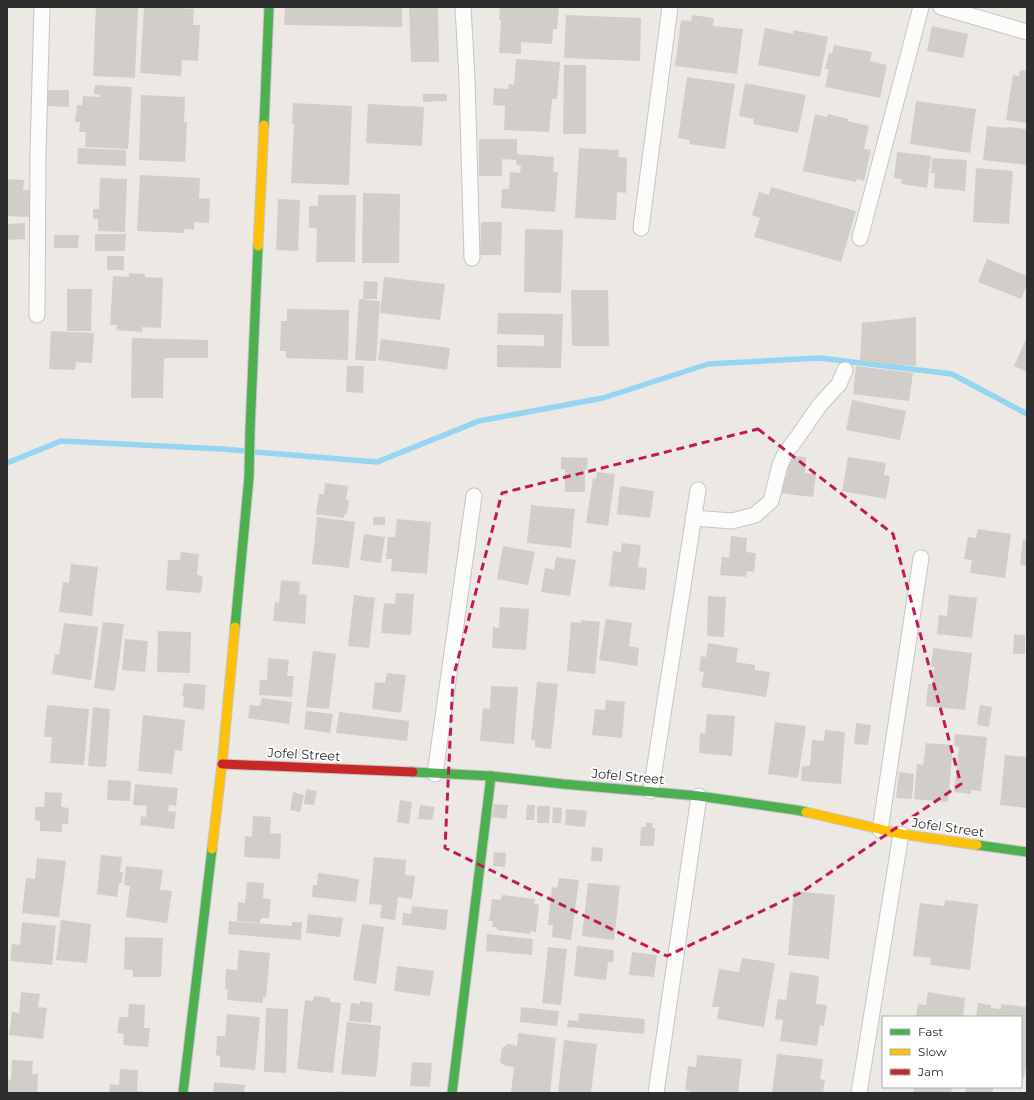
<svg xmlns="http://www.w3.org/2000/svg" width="1034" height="1100" font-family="Montserrat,sans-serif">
	<rect width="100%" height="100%" fill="#ece8e4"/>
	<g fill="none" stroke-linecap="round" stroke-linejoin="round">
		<g stroke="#94d6f1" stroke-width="5.5">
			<polyline points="255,452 377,462 479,421 603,398 708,364 820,358 952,374 1027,414"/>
			<polyline points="7,463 61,441 222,449 246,451"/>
		</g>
	</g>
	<g fill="#d1ceca">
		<polygon points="96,7 138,7 135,78 93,76"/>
		<polygon points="144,7 169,7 194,9 193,25 200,25 198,61 182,60 181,76 140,73"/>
		<polygon points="285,7 402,7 402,27 284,25"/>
		<polygon points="409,7 438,7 439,62 411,62"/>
		<polygon points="500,7 559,7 557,29 553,29 552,44 521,42 521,54 499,53 501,20 499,20"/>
		<polygon points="566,15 641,18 640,61 564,58"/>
		<polygon points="692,15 714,18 713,26 743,29 737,74 675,66 681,20 691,21"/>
		<polygon points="932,26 968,34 963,58 927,51"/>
		<polygon points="765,28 793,34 794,30 828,37 820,77 758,65"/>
		<polygon points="834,45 872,52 870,61 887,65 880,98 825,87 829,69 825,69 829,53 832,54"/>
		<polygon points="516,59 560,62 557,99 552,99 549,132 504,130 505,106 493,105 494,88 508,89 509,84 514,85"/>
		<polygon points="564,65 586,65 586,134 563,134"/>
		<polygon points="1020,70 1027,71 1027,123 1006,120 1013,75 1019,76"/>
		<polygon points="687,77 735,84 725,149 689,144 690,140 678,138"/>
		<polygon points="745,83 806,95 798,133 753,124 754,119 739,116"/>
		<polygon points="95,85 132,87 128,149 85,147 86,132 79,132 80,122 75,122 77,105 82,105 83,96 100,97 100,95 94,94"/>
		<polygon points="47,90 69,90 69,107 47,106"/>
		<polygon points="423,94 447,94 447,101 423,102"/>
		<polygon points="141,95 185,97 184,122 187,122 185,162 139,160"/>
		<polygon points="916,101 976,109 970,153 910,144"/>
		<polygon points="293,103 352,106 349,185 291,183 294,124 292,124"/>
		<polygon points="368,104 424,107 422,146 366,143"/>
		<polygon points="815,114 827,117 828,114 848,119 848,121 869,126 864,149 871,150 864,181 857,179 856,182 803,171"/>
		<polygon points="987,126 1007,128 1007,127 1027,129 1027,165 983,160"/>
		<polygon points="479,139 517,139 517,160 502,159 502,176 479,176"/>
		<polygon points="78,148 126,150 126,166 77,164"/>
		<polygon points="579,148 619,150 618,157 627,158 626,193 617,192 616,220 575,218"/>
		<polygon points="897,152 931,156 927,188 901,184 902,179 894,178"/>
		<polygon points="517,154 554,157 553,172 558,172 555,212 501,208 502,189 509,189 510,172 520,173 521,166 516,165"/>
		<polygon points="932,158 967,160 965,191 934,188 935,173 931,173"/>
		<polygon points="976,168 1013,171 1009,224 973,222"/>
		<polygon points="140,175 200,178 199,198 210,199 209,223 194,222 194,230 184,229 184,233 137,231"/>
		<polygon points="100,178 127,179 125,232 98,231 98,219 93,219 93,209 99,209"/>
		<polygon points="7,179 24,180 23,190 31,190 30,217 7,216"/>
		<polygon points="771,187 856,211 841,262 754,237 760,218 752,215 759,192 769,195"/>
		<polygon points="363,193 400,194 399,263 362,263"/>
		<polygon points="318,195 356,195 355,262 316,262 317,228 309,228 309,206 318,206"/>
		<polygon points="278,199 300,200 298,251 276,250"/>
		<polygon points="481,222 502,222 501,255 480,255"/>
		<polygon points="25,223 25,239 7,240 7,224"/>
		<polygon points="525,229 563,230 561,293 524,292"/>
		<polygon points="95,234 126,234 125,251 95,251"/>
		<polygon points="54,235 79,235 78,248 54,248"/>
		<rect x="107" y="256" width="17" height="14"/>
		<polygon points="987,259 1027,276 1027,285 1021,299 978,282"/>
		<polygon points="129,273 145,274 145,277 163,278 161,328 142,327 142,332 116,330 117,325 110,325 113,276 129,277"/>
		<polygon points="384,277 445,284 440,320 380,313"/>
		<polygon points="364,281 378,282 377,299 363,299"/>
		<polygon points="67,289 92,289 91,331 67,331"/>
		<polygon points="571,290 608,290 609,346 572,346"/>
		<polygon points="359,299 380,301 376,361 355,360"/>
		<polygon points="287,309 349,310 348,360 286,358 286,351 280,351 281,321 287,321"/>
		<polygon points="498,313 563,314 561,368 497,367 497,345 544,346 544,335 497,334"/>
		<polygon points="916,317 916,366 860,361 862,323"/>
		<polygon points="51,331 94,333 92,363 76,362 75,370 49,369"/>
		<polygon points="1027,337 1027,372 1014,366"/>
		<polygon points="132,338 208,340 208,358 164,358 163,398 131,398"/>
		<polygon points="381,339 450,348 447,370 378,360"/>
		<polygon points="347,366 364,366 363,393 346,392"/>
		<polygon points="856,366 913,373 909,401 853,394"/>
		<polygon points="852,400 906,411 900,440 846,430"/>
		<polygon points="789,455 806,457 805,473 816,474 813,497 778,493 780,476 787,477"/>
		<polygon points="561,457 588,458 587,469 585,469 585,492 565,492 565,469 561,469"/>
		<polygon points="848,457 886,463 884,475 890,476 886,499 842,491"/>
		<polygon points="597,472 615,474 608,526 586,523 593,478 596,479"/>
		<polygon points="325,483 348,486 346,500 349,501 347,514 345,513 344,518 316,514 319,494 324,494"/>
		<polygon points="620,486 654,491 650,518 617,514"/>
		<polygon points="531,505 575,509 571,548 527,543"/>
		<polygon points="317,517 355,522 349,568 312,564"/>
		<rect x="373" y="517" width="12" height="8"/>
		<polygon points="397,519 431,522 427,574 391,571 392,559 386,559 388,537 395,537"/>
		<polygon points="978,529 1011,534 1005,578 970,573 972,560 964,559 968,537 976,538"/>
		<polygon points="364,534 385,537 381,563 360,560"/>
		<polygon points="731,536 747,538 746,552 756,553 754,572 747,571 746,577 720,575 722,557 729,558"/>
		<polygon points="1023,539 1027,540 1027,566 1020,565"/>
		<polygon points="622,543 641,545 638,567 647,568 645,590 609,586 613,551 621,552"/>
		<polygon points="503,546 535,552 528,585 497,579"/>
		<polygon points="181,552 199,554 197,575 203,576 201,593 166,590 168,560 180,560"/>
		<polygon points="556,557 576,560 570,596 541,592 545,568 554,570"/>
		<polygon points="71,564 98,567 92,616 59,612 63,582 69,583"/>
		<polygon points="281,580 300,582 299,594 307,595 305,624 273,621 275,602 279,603"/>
		<polygon points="396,593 414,594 411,635 381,633 384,603 395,604"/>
		<polygon points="354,595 375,598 369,648 348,646"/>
		<polygon points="949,595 977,598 972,638 937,634 939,615 947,616"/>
		<polygon points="708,596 726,597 724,637 707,636"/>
		<polygon points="500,607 529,609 526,650 492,648 493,627 499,628"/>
		<polygon points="606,619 632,623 629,646 639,648 637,666 599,660"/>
		<polygon points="581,620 600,622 595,674 567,671 571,622 581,623"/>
		<polygon points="103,622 124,624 115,691 94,688"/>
		<polygon points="64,623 98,627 91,680 52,674 55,654 59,655"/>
		<polygon points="158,631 191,632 190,673 157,672"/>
		<polygon points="1014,634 1025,635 1025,654 1013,654"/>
		<polygon points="125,639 148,641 145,672 122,670"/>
		<polygon points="708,643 738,648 736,662 755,665 755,670 770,672 766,697 701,687 704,672 699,671 701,656 706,657"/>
		<polygon points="933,648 972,653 965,710 926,706 928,684 932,684 934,667 931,667"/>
		<polygon points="313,651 336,654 329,709 306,707"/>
		<polygon points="268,658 289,660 287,676 294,676 292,697 259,695 260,680 267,680"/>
		<polygon points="387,673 406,675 401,713 372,709 375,682 385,683"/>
		<polygon points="537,682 558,684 551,749 535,747 535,740 531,740"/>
		<polygon points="184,683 206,685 204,710 183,707 184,696 182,696"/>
		<polygon points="491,686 518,687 514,744 480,741 483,708 490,709"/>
		<polygon points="262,698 292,702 289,724 248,718 250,705 260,706"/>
		<polygon points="606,700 625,702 622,738 592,735 595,709 605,710"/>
		<polygon points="47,705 89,709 84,765 50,763 52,737 44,737"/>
		<polygon points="980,705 992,707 989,727 977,725"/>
		<polygon points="93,707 110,709 106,767 88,766"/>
		<polygon points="306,711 333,714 330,733 304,729"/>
		<polygon points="339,712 409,721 407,741 336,733"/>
		<polygon points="707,714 735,716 732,756 699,753 700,733 705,734"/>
		<polygon points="143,715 185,720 182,751 175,750 172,774 138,771"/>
		<polygon points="775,722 806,726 798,778 768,774"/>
		<polygon points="856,723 871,725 868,745 854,744"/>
		<polygon points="825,730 845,732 841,784 801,781 802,766 810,766 812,740 824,741"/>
		<polygon points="955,734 987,737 981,791 971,790 971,794 954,792 959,747 954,746"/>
		<polygon points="926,743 953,745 948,802 914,799 917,764 923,765"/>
		<polygon points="1005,755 1027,757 1027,808 1000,805"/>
		<polygon points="899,772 914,774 912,799 896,798"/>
		<polygon points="108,780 131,781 130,801 107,800"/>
		<polygon points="135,784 178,788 176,806 169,805 168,811 176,812 174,829 140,825 141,816 146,817 147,806 133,805"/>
		<polygon points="306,789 317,791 314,805 304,804"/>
		<polygon points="45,792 62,793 61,807 69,808 68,824 62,824 62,832 40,831 40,821 35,820 35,807 44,807"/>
		<polygon points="293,792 304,795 300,812 290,810"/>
		<polygon points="400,800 412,802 409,824 397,822"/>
		<polygon points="494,804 508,805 506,819 492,817"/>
		<polygon points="420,805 435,807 432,820 418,819"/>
		<polygon points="527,805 535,805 534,820 526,820"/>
		<polygon points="537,806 550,806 549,823 537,823"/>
		<polygon points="553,807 562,808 561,823 552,823"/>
		<polygon points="566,809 587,811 585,827 565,825"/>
		<polygon points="253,816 271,817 270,833 281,834 280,859 244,857 245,836 252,837"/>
		<polygon points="646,823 653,823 652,828 655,828 654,846 640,846 641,827 646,827"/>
		<polygon points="592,847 603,848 602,862 591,861"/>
		<polygon points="494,852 506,853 505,867 493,866"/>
		<polygon points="101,855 122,857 120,872 123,872 122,883 119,883 117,897 97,894"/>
		<polygon points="374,857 406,860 405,875 415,876 412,899 398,897 395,920 380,918 382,905 369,904"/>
		<polygon points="37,858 66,861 59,917 22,913 26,878 35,879"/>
		<polygon points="126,866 163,870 160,890 172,891 167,923 126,917 130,886 124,885"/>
		<polygon points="318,873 349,877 349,878 359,879 356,902 312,897 313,885 317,885"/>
		<polygon points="559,878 579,880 571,940 552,937 553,925 548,925 552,887 557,888"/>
		<polygon points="247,882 264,883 263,898 271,899 269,918 261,918 260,923 237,921 238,902 245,903"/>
		<polygon points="588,883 620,886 614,940 582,936"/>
		<polygon points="794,891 835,895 829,959 788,955"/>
		<polygon points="502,895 535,899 534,904 539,904 536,932 530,931 530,934 497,930 497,927 492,927 493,921 489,921 492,899 501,900"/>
		<polygon points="945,900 978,904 970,970 930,965 931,958 913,956 920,903 944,906"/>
		<polygon points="412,906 448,910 446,930 402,925 403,913 411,914"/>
		<polygon points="308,914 343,918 340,937 306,933"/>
		<polygon points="61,920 91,924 87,963 56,960"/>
		<polygon points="229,921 292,926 292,922 302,922 301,940 228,934"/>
		<polygon points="22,922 56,926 52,965 10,961 12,944 20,945"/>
		<polygon points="362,924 384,927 376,984 353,980"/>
		<polygon points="487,934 533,939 532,955 486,951"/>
		<polygon points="125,937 163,938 161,977 133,977 133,970 124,969"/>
		<polygon points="577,946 614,950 613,962 608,962 606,980 574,976"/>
		<polygon points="548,947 567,949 561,1005 542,1003"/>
		<polygon points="239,950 270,953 266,997 263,997 263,1003 227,1000 228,990 225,989 226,969 237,970"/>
		<polygon points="632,952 657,955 654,977 629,975"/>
		<polygon points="742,958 775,963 764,1027 717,1019 719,1007 712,1007 719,969 739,972"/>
		<polygon points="397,966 434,971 430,996 394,991"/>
		<polygon points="790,972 819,976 816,1004 827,1005 824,1026 820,1025 817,1046 780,1041 783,1020 775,1019 778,999 786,1000"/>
		<polygon points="21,992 40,994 38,1007 47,1008 43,1039 9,1035 12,1012 19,1013"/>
		<polygon points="928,992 965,998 963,1017 916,1017 918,1004 926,1005"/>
		<polygon points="314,996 330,998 330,1002 341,1003 333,1073 297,1069 305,1000 313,1001"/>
		<polygon points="360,1001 373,1003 371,1023 349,1021 351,1003 360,1004"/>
		<polygon points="978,1003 991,1005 991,1008 1001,1009 1001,1004 1027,1007 1027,1057 1024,1079 1021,1078 1021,1017 976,1017"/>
		<polygon points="129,1004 145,1005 144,1028 150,1028 148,1047 123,1045 124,1034 117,1033 119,1017 128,1017"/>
		<polygon points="521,1007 559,1011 557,1026 520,1022"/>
		<polygon points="266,1008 288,1009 286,1073 264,1072"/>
		<polygon points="579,1013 645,1019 644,1034 567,1027 568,1020 578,1021"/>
		<polygon points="227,1014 260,1017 255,1070 220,1067 220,1056 216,1055 217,1036 225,1036"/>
		<polygon points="347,1022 381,1026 376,1077 341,1074"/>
		<polygon points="518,1033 556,1038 550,1093 511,1093 514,1067 505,1066 500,1062 502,1048 508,1044 517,1046"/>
		<polygon points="564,1040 597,1044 591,1093 558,1093"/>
		<polygon points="777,1054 823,1059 820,1079 825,1080 823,1093 772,1093"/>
		<polygon points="697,1055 742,1059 738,1093 690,1093 690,1091 685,1090 688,1066 696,1067"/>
		<polygon points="12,1060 33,1061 32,1074 38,1074 37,1093 7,1093 7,1079 11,1080"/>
		<polygon points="412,1062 432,1063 430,1087 410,1086"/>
		<polygon points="120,1069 138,1070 137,1091 146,1092 146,1093 109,1093 110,1084 119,1085"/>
		<polygon points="214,1082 245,1085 244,1093 213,1093"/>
		<polygon points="914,1087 952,1087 951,1093 913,1093"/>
		<polygon points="966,1087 993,1087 993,1093 965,1093"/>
		<polygon points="337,1091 349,1092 349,1093 337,1093"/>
	</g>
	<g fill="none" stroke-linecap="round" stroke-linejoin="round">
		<defs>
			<g id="street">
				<polyline points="463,7 467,79 472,258"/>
				<polyline points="941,7 1027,32"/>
				<polyline points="641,228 670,7"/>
				<polyline points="860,238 921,7"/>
				<polyline points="37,315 38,151 42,7"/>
				<polyline points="693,518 732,521 755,515 771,501 780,465 786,452 797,438 819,406 839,384 845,370"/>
				<polyline points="435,774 474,496"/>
				<polyline points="651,791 698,490"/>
				<polyline points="880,830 921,558"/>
				<polyline points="656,1093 699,796"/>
				<polyline points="859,1093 901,834"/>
			</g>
			<g id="fast">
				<polyline points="264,125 269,7"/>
				<polyline points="235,627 249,477 250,430 258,246"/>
				<polyline points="413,772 491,776 563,784 699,796 796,810 806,812"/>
				<polyline points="977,845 1027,852"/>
				<polyline points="183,1093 212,849"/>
				<polyline points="452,1093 491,776"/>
			</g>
			<g id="slow">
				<polyline points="258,246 264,125"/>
				<polyline points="806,812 901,834 977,845"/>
				<polyline points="212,849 222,764 235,627"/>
			</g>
			<polyline id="jam" points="222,764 413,772"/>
		</defs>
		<use href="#street" stroke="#c6c4c5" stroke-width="17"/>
		<use href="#fast" stroke="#c6c4c5" stroke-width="11"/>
		<use href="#slow" stroke="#c6c4c5" stroke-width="11"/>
		<use href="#jam" stroke="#c6c4c5" stroke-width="11"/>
		<use href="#street" stroke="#fcfcfb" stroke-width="15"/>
		<use href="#fast" stroke="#4caf50" stroke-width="9"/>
		<use href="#slow" stroke="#ffc107" stroke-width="9"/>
		<use href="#jam" stroke="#c62828" stroke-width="9"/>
	</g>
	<path fill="none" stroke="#c2185b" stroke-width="3" stroke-dasharray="8 5" stroke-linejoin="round" d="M758 429 893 534 961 784 800 893 667 956 445 848 453 678 502 493Z"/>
	<g text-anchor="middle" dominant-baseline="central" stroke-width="3.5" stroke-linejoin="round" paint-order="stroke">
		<g font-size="13" fill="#2e2e2e" stroke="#fff">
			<text transform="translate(304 754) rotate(3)">Jofel Street</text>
			<text transform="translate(628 776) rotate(5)">Jofel Street</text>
			<text transform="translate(948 827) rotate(8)">Jofel Street</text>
		</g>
	</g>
	<rect width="1034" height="1100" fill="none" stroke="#2e2e2e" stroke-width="16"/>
	<rect x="882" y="1016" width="140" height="72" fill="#ffffff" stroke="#ababab"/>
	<rect x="890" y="1029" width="20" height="6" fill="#4caf50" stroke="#ababab"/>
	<text x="918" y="1036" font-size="12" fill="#2e2e2e">Fast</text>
	<rect x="890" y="1049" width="20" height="6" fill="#ffc107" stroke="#ababab"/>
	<text x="918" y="1056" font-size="12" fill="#2e2e2e">Slow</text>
	<rect x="890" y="1069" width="20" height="6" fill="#c62828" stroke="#ababab"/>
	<text x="918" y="1076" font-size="12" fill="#2e2e2e">Jam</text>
</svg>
